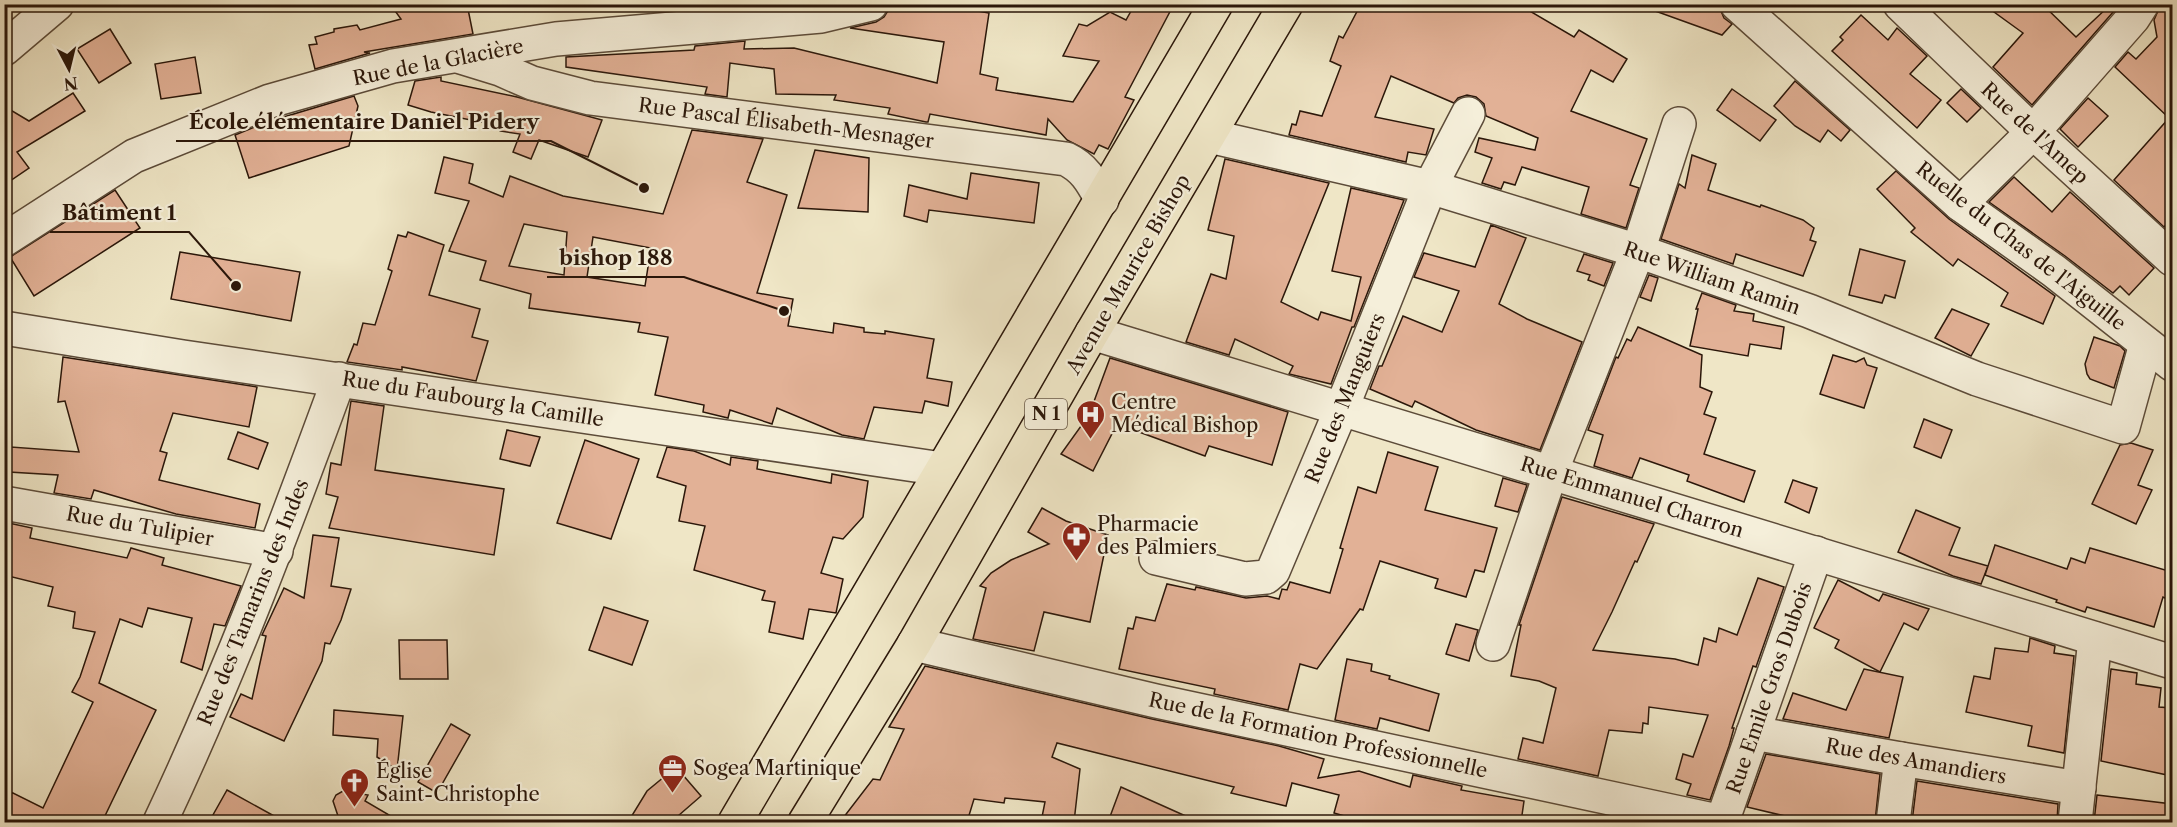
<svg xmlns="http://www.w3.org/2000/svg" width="2177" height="827" font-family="'Libre Caslon Text',serif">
	<rect width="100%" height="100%" fill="#efe6c6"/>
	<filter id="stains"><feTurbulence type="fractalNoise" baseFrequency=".00333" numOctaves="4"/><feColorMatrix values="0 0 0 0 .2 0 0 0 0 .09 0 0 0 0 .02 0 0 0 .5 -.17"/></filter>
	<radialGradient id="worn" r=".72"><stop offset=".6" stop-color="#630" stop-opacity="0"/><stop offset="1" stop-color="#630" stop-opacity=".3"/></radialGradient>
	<g fill="#e2b196" stroke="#2b170a" stroke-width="1.5" fill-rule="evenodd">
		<polygon points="390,4 467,4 473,34 364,52 370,53 315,69 309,45 317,44 315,37 334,32 334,29 357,25 360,30 401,19"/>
		<polygon points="904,4 939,4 989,13 980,74 998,78 996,90 1073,102 1099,61 1063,56 1079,24 1087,26 1110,12 1126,20 1135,4 1174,4 1125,97 1134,100 1108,149 1099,145 1094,154 1067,140 1048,119 1046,135 930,114 928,122 926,122 888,114 890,108 834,100 836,95 776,94 774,69 730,63 727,97 705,94 707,87 566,67 566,57 694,50 695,46 745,41 744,49 794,48 937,83 944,42 850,28 876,22 884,17 889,9"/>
		<polygon points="1361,4 1518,4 1574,37 1579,30 1627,59 1613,82 1591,70 1571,111 1647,139 1630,185 1639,188 1626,228 1581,214 1589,187 1522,167 1515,185 1504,182 1501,189 1482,183 1492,158 1475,152 1479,138 1535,150 1538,138 1486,116 1484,104 1476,97 1467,95 1458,98 1454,103 1391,76 1375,117 1434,129 1426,155 1408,152 1406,162 1289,135 1292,124 1296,125 1300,111 1322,116 1341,66 1330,61 1339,36 1343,38"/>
		<polygon points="1644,4 1718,4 1724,18 1732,24 1722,35 1644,7"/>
		<polygon points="1983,4 2042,4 2076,37 2109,6 2114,11 2032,105 1993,67 2023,33"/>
		<polygon points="2161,4 2172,4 2172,218 2164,227 2114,180 2169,118 2115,67 2128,52 2136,59 2157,37 2154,20"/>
		<polygon points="1861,15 1888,40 1897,28 1927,56 1910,74 1941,100 1917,128 1832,51 1843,40 1840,37"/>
		<polygon points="110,29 131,63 99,83 77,49"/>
		<polygon points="195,57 201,93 161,99 155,64"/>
		<polygon points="441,77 441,81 517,97 602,120 588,157 539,140 531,159 513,152 520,134 500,131 501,126 431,112 408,105 415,81"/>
		<polygon points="1795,81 1850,130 1841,141 1828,130 1820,142 1795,126 1774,106"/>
		<polygon points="1732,89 1776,120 1760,141 1717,110"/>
		<polygon points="1961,89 1981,108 1967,122 1947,103"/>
		<polygon points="73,93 85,111 17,152 29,168 4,185 4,106 29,121"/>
		<polygon points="354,96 358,106 349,146 249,178 235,135 267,122"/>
		<polygon points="2088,98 2108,116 2078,147 2060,129"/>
		<path d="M692 130 763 139 747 182 787 195 757 293 793 299 788 326 833 333 834 323 864 328V332L885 334V331L934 339 927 378 952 382 948 406 925 401 922 413 874 407 864 439 842 435 777 408 772 424 730 410 728 418 703 412 704 405 655 395 668 337 638 332 640 323 529 308 531 294 480 280 486 261 449 251 469 201 435 193 444 157 473 164 469 183 503 197 510 176 563 196 663 214ZM524 224 567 232 564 275 509 266ZM593 237 651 248 645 286 587 277Z"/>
		<polygon points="815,150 869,158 868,212 798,208"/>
		<polygon points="1692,155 1716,164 1708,190 1760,207 1761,205 1803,220 1814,228 1810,240 1816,242 1803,276 1736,254 1733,264 1661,239 1679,184 1685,188"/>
		<polygon points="1225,159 1329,183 1281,302 1318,320 1321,312 1351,321 1361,277 1332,271 1351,188 1404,200 1354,327 1352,327 1331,384 1289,374 1293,366 1235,339 1229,355 1186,342 1211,274 1226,279 1234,236 1208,230"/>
		<polygon points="1896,171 1949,219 2055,296 2043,324 2001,306 2008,293 1958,259 1953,266 1911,232 1915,228 1877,189"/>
		<polygon points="971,173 1039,183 1034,223 929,210 927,222 904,216 909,185 967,199"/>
		<polygon points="2014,177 2052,212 2070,192 2154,268 2129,295 2120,286 2113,293 2065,256 1989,202"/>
		<polygon points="115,190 140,228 34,296 10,257"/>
		<polygon points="1491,225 1526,238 1499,304 1527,319 1582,342 1540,450 1476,430 1415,401 1412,407 1370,389 1379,366 1382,366 1403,316 1442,332 1459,291 1414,277 1424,253 1475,267"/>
		<polygon points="408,232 444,245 429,295 480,309 472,337 488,341 476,381 402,367 402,370 347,362 354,344 357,345 363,323 375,325 392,271 388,269 398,235 406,237"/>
		<polygon points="1860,249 1905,261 1895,298 1885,295 1882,303 1849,295"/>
		<polygon points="180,252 300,272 291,321 171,299"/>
		<polygon points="1584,254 1613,263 1604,286 1588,280 1590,275 1577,271"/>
		<polygon points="1649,275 1658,278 1651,301 1640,297"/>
		<polygon points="1702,293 1736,305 1734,311 1754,314 1753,321 1784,327 1781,349 1750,344 1748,356 1690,346 1698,309 1696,309"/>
		<polygon points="1952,309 1989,324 1971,356 1935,338"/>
		<polygon points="1638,327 1702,355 1700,387 1712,392 1704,414 1716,418 1704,454 1755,471 1744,502 1687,481 1689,475 1640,458 1632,478 1594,466 1603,435 1588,430 1616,357 1618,358 1627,339 1631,341"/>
		<polygon points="2094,337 2120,346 2125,351 2114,388 2090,379 2087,374 2085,364"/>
		<polygon points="1833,355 1856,362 1864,358 1867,365 1877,368 1864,408 1820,394"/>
		<polygon points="63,357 257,387 249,427 173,413 160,451 167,453 159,480 260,504 255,528 176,514 94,490 91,499 54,493 58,475 9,472 11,447 79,452 65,401 58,402"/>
		<polygon points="1110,358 1288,412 1272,465 1209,446 1205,456 1117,424 1093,471 1061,454 1089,415"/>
		<polygon points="351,401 384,406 375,470 504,489 494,555 329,528 338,497 326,494 331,463 341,465"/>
		<polygon points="1924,419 1952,430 1941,458 1914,447"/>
		<polygon points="507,430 540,437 530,466 500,459"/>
		<polygon points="238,432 268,443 258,469 228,459"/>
		<polygon points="585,440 639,459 611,539 557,523"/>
		<polygon points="2131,443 2153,450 2138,485 2152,490 2136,524 2092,504 2120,445"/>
		<polygon points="667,447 694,451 730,465 731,457 758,461 757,469 831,483 832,474 868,481 863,517 843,539 833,537 821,573 843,579 836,613 809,609 803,639 769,632 775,602 762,600 765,591 694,570 705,526 679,521 686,486 657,477"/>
		<polygon points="1388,452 1438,467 1425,510 1497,528 1484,572 1475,570 1466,597 1435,588 1438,579 1380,561 1363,610 1360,609 1317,669 1300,664 1288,710 1214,694 1215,689 1119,669 1128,628 1133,629 1136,617 1155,621 1167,584 1195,590 1196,587 1246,598 1267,596 1279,599 1282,589 1287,590 1290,582 1330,593 1343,549 1340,548 1358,487 1376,493"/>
		<polygon points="1503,478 1527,485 1518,512 1495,506"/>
		<polygon points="1793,480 1817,488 1809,513 1785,502"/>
		<polygon points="1562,497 1654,524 1637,562 1635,561 1612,612 1593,650 1675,659 1698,665 1704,638 1716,642 1719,628 1737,635 1758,578 1784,587 1756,667 1753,666 1732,728 1734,728 1729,746 1710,800 1687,795 1691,784 1676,779 1683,754 1693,757 1708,715 1649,707 1648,724 1643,723 1642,733 1609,730 1598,776 1518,759 1523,738 1543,743 1556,688 1539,681 1511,676 1521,625 1519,625"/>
		<polygon points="1042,508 1066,521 1108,535 1090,622 1044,612 1034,651 973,639 986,588 980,586 991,573 1011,560 1049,544 1028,532"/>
		<polygon points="1916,510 1960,528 1949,555 1988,566 1981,584 1953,576 1898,552"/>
		<polygon points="4,522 32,528 30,538 127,558 131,548 164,558 162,565 241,586 225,626 214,624 202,670 181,662 192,618 148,608 142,627 120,619 99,683 156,710 102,822 4,822 4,806 11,792 43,808 93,702 72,692 80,677 95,632 73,628 75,612 48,606 53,587 4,575"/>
		<polygon points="313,535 339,538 331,586 351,589 341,620 330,644 325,643 322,661 284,741 230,717 241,694 252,699 266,636 262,635 284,588 304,598"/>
		<polygon points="1995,545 2067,569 2071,558 2085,563 2090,548 2172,572 2172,594 2169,593 2167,599 2163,597 2154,627 2087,607 2085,612 2056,602 2057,600 1985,575"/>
		<polygon points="1838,580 1879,601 1883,594 1929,609 1918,630 1904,623 1880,672 1835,648 1839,640 1814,628"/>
		<polygon points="604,607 648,621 632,665 589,650"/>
		<polygon points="1456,624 1478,630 1469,661 1446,654"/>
		<polygon points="2030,638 2055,646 2054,653 2074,656 2064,753 2028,746 2032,726 1966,712 1974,676 1990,679 1995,648 2028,652"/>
		<polygon points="399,640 447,640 448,679 400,679"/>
		<polygon points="1347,659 1372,664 1371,671 1390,676 1389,679 1439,694 1429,731 1380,718 1377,729 1335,720"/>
		<polygon points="925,666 1152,719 1279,746 1324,759 1318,778 1359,771 1410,787 1413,775 1462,786 1461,790 1524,801 1521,822 1365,822 1334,813 1339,795 1292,783 1286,806 1231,793 1234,787 1057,743 1052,757 1080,769 1074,822 1041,822 1045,802 1005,798 1004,803 974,799 967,822 840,822 873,779 880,780 904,729 889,727"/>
		<polygon points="1864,669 1903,677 1889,738 1783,719 1793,693 1846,710"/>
		<polygon points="2111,669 2137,673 2136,684 2161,688 2159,707 2172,708 2172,776 2101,761"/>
		<polygon points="334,710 403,716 397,770 377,757 378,739 333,735"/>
		<polygon points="451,724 470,735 437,793 418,782"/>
		<polygon points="1766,754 1880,774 1875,822 1810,822 1747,807"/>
		<polygon points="676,767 701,796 678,816 674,822 628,822 647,791"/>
		<polygon points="1917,781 2058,804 2057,822 1912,822"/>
		<polygon points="1121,787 1199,822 1108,822"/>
		<polygon points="227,790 285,822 209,822"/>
		<polygon points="343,791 368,795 365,801 401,822 340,822 333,801 336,795"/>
		<polygon points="2097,795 2172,804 2172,822 2094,822"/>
	</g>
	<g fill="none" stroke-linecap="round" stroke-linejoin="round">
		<defs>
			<g id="minor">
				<polyline points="1737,4 1960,204 2054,271 2172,364"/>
				<polyline points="1900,4 2033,132 2172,259"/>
				<polyline points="4,49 57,4"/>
				<path d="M461 57 500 69 532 83 590 98 1066 159C1085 168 1092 182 1102 200"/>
				<polyline points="1209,136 1430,187 1638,251 1809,311 1977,379 2123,427 2146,344"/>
				<polyline points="1960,204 2033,132 2133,18 2142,4"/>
				<polyline points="4,240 134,156 270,101 393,66 556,39 821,16 871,4"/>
				<polyline points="4,328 183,357 942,469"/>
				<polyline points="1092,333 2172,662"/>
				<polyline points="4,503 276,551"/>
				<polyline points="1156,558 1245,579 1266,577 1273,571 1341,410 1430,187 1468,114"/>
				<polyline points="914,644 1156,701 1722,822"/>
				<polyline points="1493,644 1551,472 1638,251 1679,124"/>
				<polyline points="1753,733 1901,759 2079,788"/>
				<path d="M160 822C228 678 284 529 339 379"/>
				<polyline points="1722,822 1816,553"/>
				<polyline points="1893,822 1901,759"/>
				<polyline points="2075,822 2095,639"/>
			</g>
			<g id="major">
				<polyline points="735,822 1216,4"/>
				<polyline points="805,822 914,644 1092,333 1286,4"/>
			</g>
		</defs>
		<use href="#minor" stroke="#5c4b39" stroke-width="36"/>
		<use href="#major" stroke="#2b170a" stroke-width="36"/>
		<use href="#minor" stroke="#f5efda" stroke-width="33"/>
		<use href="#major" stroke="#efe6c6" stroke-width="33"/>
	</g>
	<defs>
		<symbol id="hospital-pin" viewBox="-11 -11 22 30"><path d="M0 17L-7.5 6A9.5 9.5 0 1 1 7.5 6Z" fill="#8f2418" stroke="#f5efda"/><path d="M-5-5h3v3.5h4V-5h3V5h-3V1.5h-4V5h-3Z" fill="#fff"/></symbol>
		<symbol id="pharmacy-pin" viewBox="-11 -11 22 30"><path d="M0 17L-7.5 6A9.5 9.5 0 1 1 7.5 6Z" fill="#8f2418" stroke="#f5efda"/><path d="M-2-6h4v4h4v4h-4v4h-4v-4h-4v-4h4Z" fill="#fff"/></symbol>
		<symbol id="office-pin" viewBox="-11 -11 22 30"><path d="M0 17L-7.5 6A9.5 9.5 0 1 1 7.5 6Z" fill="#8f2418" stroke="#f5efda"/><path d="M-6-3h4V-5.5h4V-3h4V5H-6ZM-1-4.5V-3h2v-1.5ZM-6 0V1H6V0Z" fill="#fff"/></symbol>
		<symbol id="church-pin" viewBox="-11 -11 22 30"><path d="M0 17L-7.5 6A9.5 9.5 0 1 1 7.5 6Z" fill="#8f2418" stroke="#f5efda"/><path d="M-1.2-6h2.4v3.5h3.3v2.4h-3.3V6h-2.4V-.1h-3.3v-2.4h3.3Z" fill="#fff"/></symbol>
	</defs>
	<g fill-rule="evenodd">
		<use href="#hospital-pin" x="1074" y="398" width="33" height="45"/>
		<use href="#pharmacy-pin" x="1060" y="520" width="33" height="45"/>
		<use href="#office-pin" x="656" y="752" width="33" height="45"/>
		<use href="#church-pin" x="338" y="766" width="33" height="45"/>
	</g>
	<g text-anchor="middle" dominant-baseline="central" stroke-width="4.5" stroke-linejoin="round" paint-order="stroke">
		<rect fill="#f5efda" stroke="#685848" stroke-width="1.5" x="1025" y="399" width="42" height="30" rx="4.5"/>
		<g font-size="18" font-weight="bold" fill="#2b170a">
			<text x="1046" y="414">N 1</text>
		</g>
		<g font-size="20" fill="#2b170a" stroke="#f5efda">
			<text transform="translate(438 62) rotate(-11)">Rue de la Glacière</text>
			<text transform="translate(786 123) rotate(7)">Rue Pascal Élisabeth-Mesnager</text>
			<text transform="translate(2035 133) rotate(43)">Rue de l'Amep</text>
			<text transform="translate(2021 246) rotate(38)">Ruelle du Chas de l'Aiguille</text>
			<text transform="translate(1128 274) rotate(-60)">Avenue Maurice Bishop</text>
			<text transform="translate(1712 278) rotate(19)">Rue William Ramin</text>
			<text transform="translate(1345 398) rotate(-68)">Rue des Manguiers</text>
			<text transform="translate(473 399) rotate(9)">Rue du Faubourg la Camille</text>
			<text transform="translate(1632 497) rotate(17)">Rue Emmanuel Charron</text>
			<text transform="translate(140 526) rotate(10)">Rue du Tulipier</text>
			<text transform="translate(253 602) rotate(-68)">Rue des Tamarins des Indes</text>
			<text transform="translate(1769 688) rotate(-71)">Rue Emile Gros Dubois</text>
			<text transform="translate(1318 735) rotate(12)">Rue de la Formation Professionnelle</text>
			<text transform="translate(1916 761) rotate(10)">Rue des Amandiers</text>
		</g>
		<g font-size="20" fill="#2b170a" stroke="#f5efda" text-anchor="start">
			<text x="1111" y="402">Centre<tspan x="1111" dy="23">Médical Bishop</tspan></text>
			<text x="1097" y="524">Pharmacie<tspan x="1097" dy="23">des Palmiers</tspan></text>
			<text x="693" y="768">Sogea Martinique</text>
			<text x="376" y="771">Église<tspan x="376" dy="23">Saint-Christophe</tspan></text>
		</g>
	</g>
	<path fill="none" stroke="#2b170a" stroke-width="2" d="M644 188L551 141H176M236 286L189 232H50M784 311L684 277H547"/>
	<g fill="#2b170a" stroke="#f5efda" stroke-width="2">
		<circle cx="644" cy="188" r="6"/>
		<circle cx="236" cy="286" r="6"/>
		<circle cx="784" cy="311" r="6"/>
	</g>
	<g font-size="21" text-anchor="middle" font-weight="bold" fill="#2b170a" stroke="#f5efda" stroke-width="4.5" stroke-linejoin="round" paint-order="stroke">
		<text x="364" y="129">École élémentaire Daniel Pidery</text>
		<text x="119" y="220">Bâtiment 1</text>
		<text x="616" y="265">bishop 188</text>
	</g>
	<rect width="2177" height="827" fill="none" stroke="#efe6c6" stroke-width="24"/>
	<rect x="6" y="6" width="2165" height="815" fill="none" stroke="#2b170a" stroke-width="3"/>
	<rect x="12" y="12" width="2153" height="803" fill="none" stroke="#2b170a" stroke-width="1.5"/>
	<g transform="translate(69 69) rotate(173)" stroke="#f5efda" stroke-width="4.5" paint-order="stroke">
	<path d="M0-4.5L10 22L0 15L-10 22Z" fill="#2b170a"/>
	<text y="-9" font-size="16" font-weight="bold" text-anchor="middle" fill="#2b170a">N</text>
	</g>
	<rect width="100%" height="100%" filter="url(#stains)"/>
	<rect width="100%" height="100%" fill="url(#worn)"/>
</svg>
